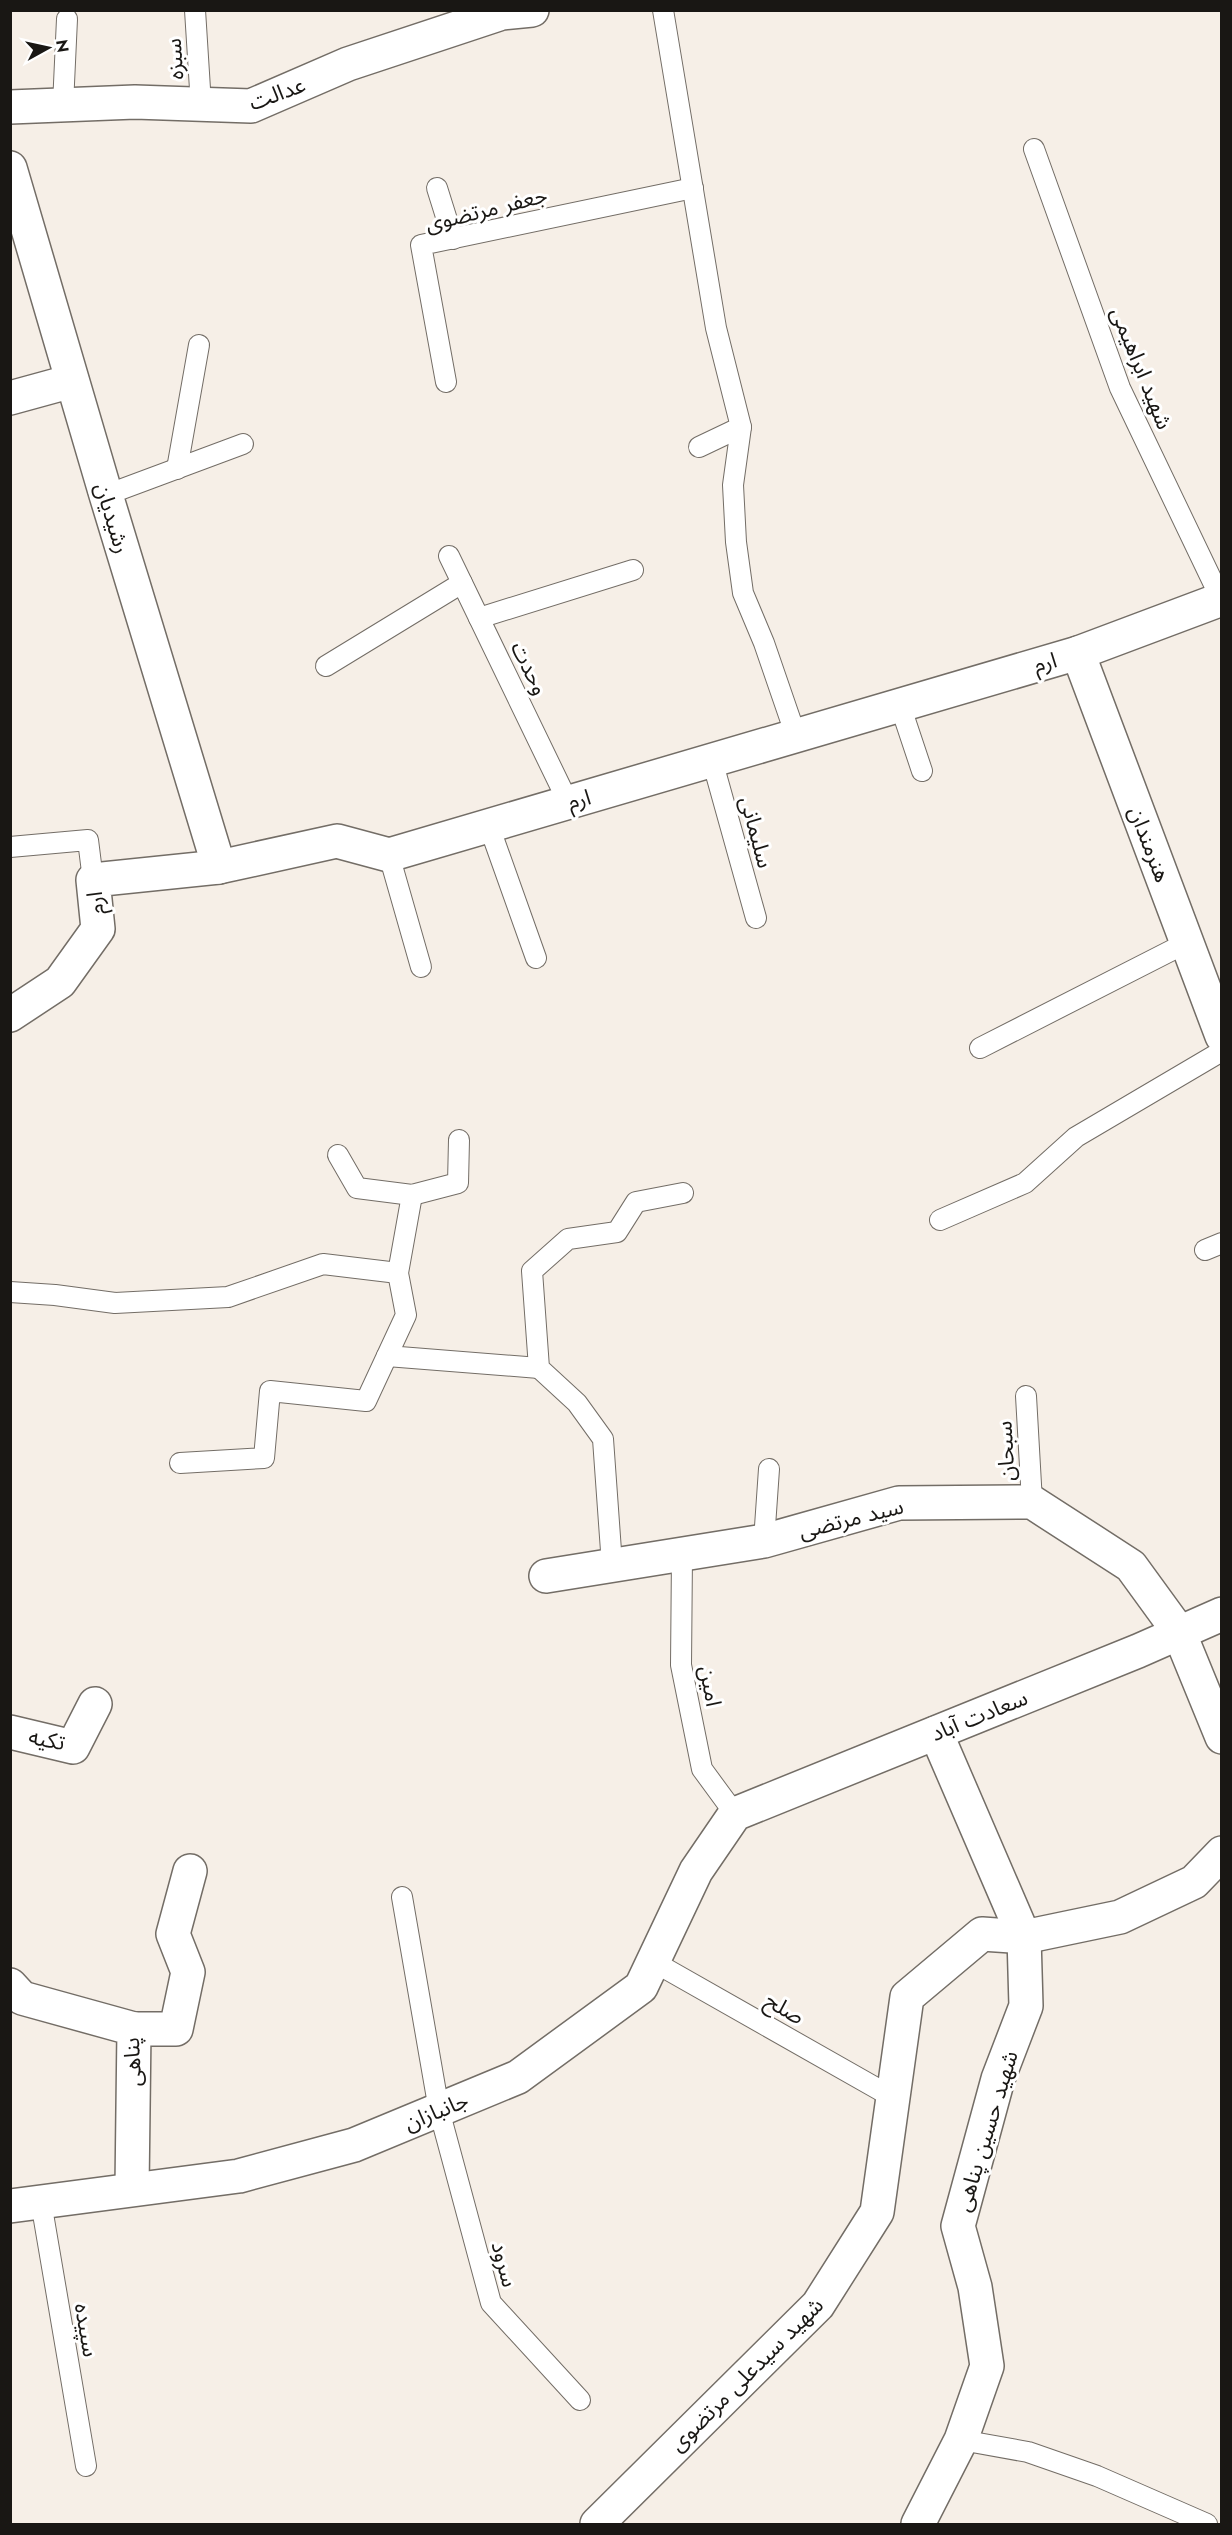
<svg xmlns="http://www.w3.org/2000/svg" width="1232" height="2535" font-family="Jost,'Noto Sans Arabic',sans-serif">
	<rect width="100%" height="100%" fill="#f6efe7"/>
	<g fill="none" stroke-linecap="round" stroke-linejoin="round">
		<defs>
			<g id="service">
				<polyline points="195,10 201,105"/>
				<polyline points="663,10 716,328 741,427 733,485 736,542 743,593 764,643 796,736"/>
				<polyline points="63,105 67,19"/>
				<polyline points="1034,149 1120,388 1221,599"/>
				<polyline points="437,188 453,239"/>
				<polyline points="446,382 421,245 693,188"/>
				<polyline points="699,447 741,427"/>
				<polyline points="177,469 199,345"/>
				<polyline points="106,495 243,444"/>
				<polyline points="449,556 568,802"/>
				<polyline points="479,618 633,570"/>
				<polyline points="326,666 462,583"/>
				<polyline points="900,705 922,771"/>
				<polyline points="712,760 756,918"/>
				<polyline points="489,826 536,958"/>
				<polyline points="10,847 88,840 93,880"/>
				<polyline points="389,855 421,967"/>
				<polyline points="980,1048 1188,942"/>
				<polyline points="338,1155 357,1188 412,1195 458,1183 459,1140"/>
				<polyline points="940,1220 1025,1183 1076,1137 1222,1051"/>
				<polyline points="1205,1250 1222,1243"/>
				<polyline points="10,1292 55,1295 115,1303 228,1297 323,1264 398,1273"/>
				<polyline points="387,1356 539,1368"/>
				<polyline points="1026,1396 1032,1502"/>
				<polyline points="180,1463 264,1458 270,1391 366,1401 406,1315 398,1273 412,1195"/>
				<polyline points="764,1541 769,1469"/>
				<polyline points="682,1555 681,1665 702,1769 735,1814"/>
				<polyline points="612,1565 603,1439 577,1403 539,1368 532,1271 568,1239 617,1232 636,1202 683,1193"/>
				<polyline points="402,1897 439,2110 491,2303 580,2400"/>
				<polyline points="654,1962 892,2097"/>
				<polyline points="41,2202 86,2466"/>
				<polyline points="961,2440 1028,2452 1097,2476 1207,2524"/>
			</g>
			<g id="minor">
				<polyline points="10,107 135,102 251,106 348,64 502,13 532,10"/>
				<polyline points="10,168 106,495 219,867"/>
				<polyline points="10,398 72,381"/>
				<polyline points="1078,653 1222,1036"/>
				<polyline points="10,1015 60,982 98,929 93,880 219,867 337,841 389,855 1078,653 1222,599"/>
				<polyline points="546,1576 764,1541 899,1503 1032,1502 1131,1566 1179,1632"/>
				<polyline points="10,1732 73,1747 95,1704"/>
				<polyline points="10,1985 22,1998 134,2029 132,2189"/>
				<polyline points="134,2029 176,2029 188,1972 173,1934 190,1871"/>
				<polyline points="597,2524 818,2305 877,2212 907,1997 982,1934 1024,1937 1120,1917 1194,1882 1222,1853"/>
				<polyline points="918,2524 961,2440 987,2366 975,2287 958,2226 998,2079 1026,2006 1024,1937 936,1733"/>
			</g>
			<g id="tertiary">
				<polyline points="1179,1632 1222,1737"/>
				<polyline points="10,2206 239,2176 354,2145 518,2077 641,1987 696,1871 735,1814 1138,1651 1222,1614"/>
			</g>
		</defs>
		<use href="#service" stroke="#736d66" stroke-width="22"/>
		<use href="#minor" stroke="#736d66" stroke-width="36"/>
		<use href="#tertiary" stroke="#736d66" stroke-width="36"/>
		<use href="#service" stroke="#fff" stroke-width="20"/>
		<use href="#minor" stroke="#fff" stroke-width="33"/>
		<use href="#tertiary" stroke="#fff" stroke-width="33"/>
	</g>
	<g text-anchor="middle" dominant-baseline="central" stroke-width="6" stroke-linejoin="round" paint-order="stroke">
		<g font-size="22" fill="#191714" stroke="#fff">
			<text transform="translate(174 59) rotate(-94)">سبزه</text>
			<text transform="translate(277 93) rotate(-20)">عدالت</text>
			<text transform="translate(486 209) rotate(-14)">جعفر مرتضوی</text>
			<text transform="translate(1142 368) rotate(68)">شهید ابراهیمی</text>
			<text transform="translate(113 518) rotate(73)">رشیدیان</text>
			<text transform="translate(1045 662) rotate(-16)">ارم</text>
			<text transform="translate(530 668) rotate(64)">وحدت</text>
			<text transform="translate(579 799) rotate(-16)">ارم</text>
			<text transform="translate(757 832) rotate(75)">سلیمانی</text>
			<text transform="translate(1150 844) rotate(69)">هنرمندان</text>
			<text transform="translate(95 903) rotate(-96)">ارم</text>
			<text transform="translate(1005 1451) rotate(-93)">سبحان</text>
			<text transform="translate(851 1518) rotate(-14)">سید مرتضی</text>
			<text transform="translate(711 1686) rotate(80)">امین</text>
			<text transform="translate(979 1715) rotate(-22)">سعادت آباد</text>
			<text transform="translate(47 1739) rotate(11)">تکیه</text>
			<text transform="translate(785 2008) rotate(30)">صلح</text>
			<text transform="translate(132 2062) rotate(-93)">پناهی</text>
			<text transform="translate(436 2111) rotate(-22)">جانبازان</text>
			<text transform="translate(986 2131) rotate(-73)">شهید حسین پناهی</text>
			<text transform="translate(505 2264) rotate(75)">سرود</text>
			<text transform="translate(87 2330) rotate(80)">سپیده</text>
			<text transform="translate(746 2374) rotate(-45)">شهید سیدعلی مرتضوی</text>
		</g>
	</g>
	<rect width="1232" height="2535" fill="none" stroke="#191714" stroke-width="24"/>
	<g transform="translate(48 48) rotate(82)" stroke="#ffffff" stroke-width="4.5" paint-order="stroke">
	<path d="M0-4.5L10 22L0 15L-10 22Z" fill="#191714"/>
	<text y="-9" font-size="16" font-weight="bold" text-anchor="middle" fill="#191714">N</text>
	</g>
</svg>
